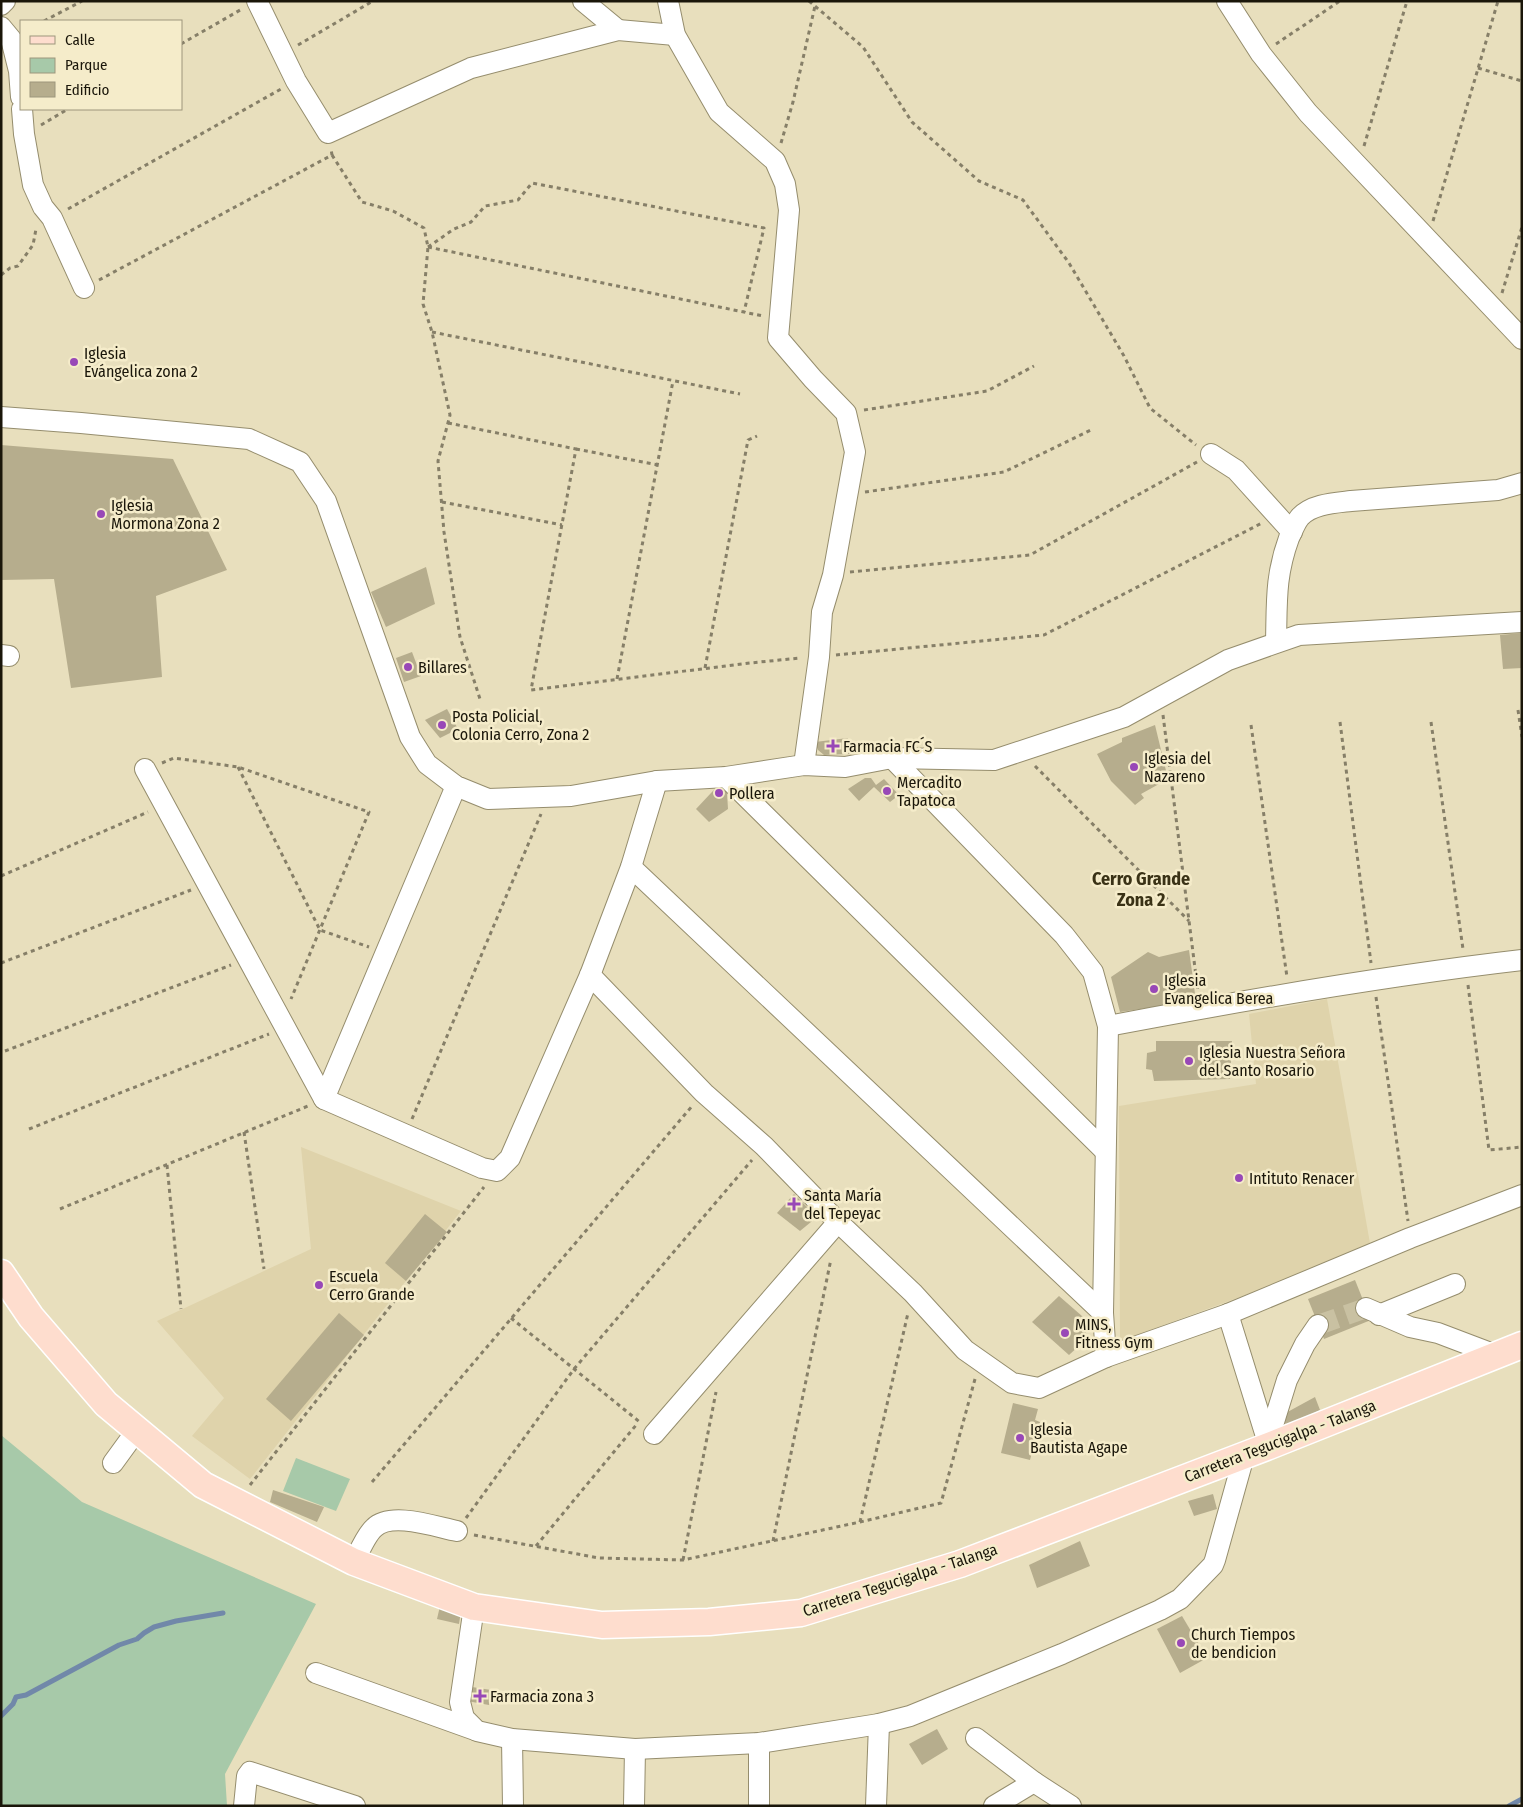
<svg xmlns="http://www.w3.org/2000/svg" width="1523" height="1807" font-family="'Fira Sans Condensed',sans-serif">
	<rect width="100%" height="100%" fill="#e8dfbd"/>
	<g fill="#dfd3ab">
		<polygon points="1327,999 1371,1249 1120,1341 1119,1106 1256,1084 1249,1014"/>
		<polygon points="301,1147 461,1211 250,1479 192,1436 224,1398 157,1321 311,1249"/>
	</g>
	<g fill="#a7c9a9">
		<polygon points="1,1435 82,1502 316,1604 225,1774 227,1806 1,1806"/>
		<polygon points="296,1458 350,1479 336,1511 283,1491"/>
	</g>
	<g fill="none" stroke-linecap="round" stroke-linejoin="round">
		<g stroke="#7188a9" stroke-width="5">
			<polyline points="1,1716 13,1704 16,1697 26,1695 119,1645 137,1639 144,1633 154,1627 176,1621 223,1613"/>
			<polyline points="1509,1806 1522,1799"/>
		</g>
	</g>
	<g fill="#b6ad8d">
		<polygon points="1,445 173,459 227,570 156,596 162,677 71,688 54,579 1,580"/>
		<polygon points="426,567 435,604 386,627 371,592"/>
		<polygon points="1522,633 1522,668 1503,669 1500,635"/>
		<polygon points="412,652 421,676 404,682 396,658"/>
		<polygon points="447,709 458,729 440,738 425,720"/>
		<polygon points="1155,725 1168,779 1141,794 1144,798 1135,805 1111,781 1097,754 1122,742 1122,738"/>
		<polygon points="848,738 850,754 824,755 818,750 815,742"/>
		<polygon points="726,777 728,809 709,822 696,809"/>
		<polygon points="865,778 871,778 876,785 884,779 899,795 890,802 874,787 859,801 848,789"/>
		<polygon points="1189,950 1196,1001 1120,1012 1111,977 1148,952 1159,957"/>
		<polygon points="1156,1041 1232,1041 1230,1079 1154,1081 1152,1070 1146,1069 1147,1053 1156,1051"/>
		<polygon points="794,1194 817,1217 800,1231 777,1213"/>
		<polygon points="425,1214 447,1232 406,1281 385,1263"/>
		<polygon points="1355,1280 1371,1320 1324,1339 1308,1299"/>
		<polygon points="1059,1296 1090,1323 1081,1344 1069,1355 1032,1322"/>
		<polygon points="339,1313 364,1335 291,1421 266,1399"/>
		<polygon points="1315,1397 1320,1410 1287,1428 1282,1415"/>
		<polygon points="1013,1403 1038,1409 1035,1420 1040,1422 1030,1460 1001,1453"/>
		<polygon points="273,1490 324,1507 317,1522 270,1502"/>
		<polygon points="1213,1494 1217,1509 1194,1516 1188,1501"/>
		<polygon points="1080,1541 1090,1566 1037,1588 1029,1565"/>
		<polygon points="440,1606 461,1611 459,1624 437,1619"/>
		<polygon points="1182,1616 1207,1658 1180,1673 1157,1629"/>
		<polygon points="472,1687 491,1690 489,1705 467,1701"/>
		<polygon points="937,1729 948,1749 922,1765 909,1744"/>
	</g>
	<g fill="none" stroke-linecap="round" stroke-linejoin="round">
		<polyline stroke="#c9c1a2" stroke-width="20" stroke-dasharray="20 10" stroke-linecap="butt" points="1318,1325 1366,1308"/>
		<defs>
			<g id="minor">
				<polyline points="257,1 296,81 328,133 471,68 618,30 675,35"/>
				<polyline points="583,1 618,30"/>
				<polyline points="668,1 675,35 719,112 775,161 785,184 789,210 778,338 813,379 846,413 855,452 833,575 822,612 819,657 804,765"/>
				<polyline points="1227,1 1261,54 1308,113 1522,339"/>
				<polyline points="1,5 5,1"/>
				<polyline points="1,27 11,39 19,71 21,97"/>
				<polyline points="22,109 24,134 33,185 43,207 52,218 84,288"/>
				<polyline points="1,417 81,423 249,439 300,462 326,501 410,737 427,764 456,786 488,799 571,796 657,781 726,777 804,765 845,767 892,758 994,760 1124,717 1228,660 1299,635 1522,622"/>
				<polyline points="1211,454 1236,470 1292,532"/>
				<path d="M1276 642C1277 603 1275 576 1289 538 1292 532 1295 523 1300 517 1312 504 1334 503 1351 501L1498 490 1522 483"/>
				<polyline points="1,655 9,656"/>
				<polyline points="892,758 1064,935 1093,972 1108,1026 1103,1313 1106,1357"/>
				<polyline points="145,769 324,1099 482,1168 497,1171 510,1158 590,975 631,867 657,781"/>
				<polyline points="726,777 1105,1151"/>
				<polyline points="631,867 1103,1313"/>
				<polyline points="590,975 704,1093 764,1146 838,1222 913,1293 965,1350 1012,1383 1039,1388 1106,1357 1228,1314 1410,1238 1522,1195"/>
				<path d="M1108 1026C1245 1000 1383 976 1522 960"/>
				<polyline points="324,1099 456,786"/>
				<polyline points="1366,1308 1410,1327 1438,1333 1496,1355"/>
				<polyline points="1228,1314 1269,1446"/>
				<polyline points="1379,1315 1455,1284"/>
				<polyline points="654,1434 838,1222"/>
				<polyline points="1277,1443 1273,1425 1287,1380 1305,1344 1318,1325"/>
				<polyline points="113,1463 137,1430"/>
				<path d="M354 1562C359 1552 366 1535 374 1528 391 1511 436 1527 457 1531"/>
				<polyline points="474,1607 460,1702 464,1718 477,1731 512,1739 635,1749 759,1743 879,1724 910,1716 1062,1654 1160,1610 1180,1599 1213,1565 1215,1560 1244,1456"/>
				<polyline points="316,1673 475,1730"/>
				<polyline points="976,1738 1034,1782 1071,1806"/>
				<polyline points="512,1739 513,1806"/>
				<polyline points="244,1806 247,1776 250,1772 355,1806"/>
				<polyline points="634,1806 635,1749"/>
				<polyline points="759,1806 759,1743"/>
				<polyline points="876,1806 879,1724"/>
				<polyline points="994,1806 1034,1782"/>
			</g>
			<polyline id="major" points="1,1273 31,1317 106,1404 203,1485 354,1562 474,1607 602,1625 709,1622 801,1613 960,1564 1269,1446 1522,1345"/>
		</defs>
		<use href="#minor" stroke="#958d6d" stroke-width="22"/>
		<use href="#major" stroke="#fff" stroke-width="29"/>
		<g stroke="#867f68" stroke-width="3" stroke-dasharray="4 4" stroke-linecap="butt">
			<polyline points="809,1 863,47 912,122 979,181 1023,200 1069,263 1124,356 1150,408 1196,445"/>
			<polyline points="44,21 82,1"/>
			<polyline points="181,44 242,9"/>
			<polyline points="1276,44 1340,1"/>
			<polyline points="298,45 373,1"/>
			<polyline points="1478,68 1522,81"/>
			<polyline points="41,125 68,109"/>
			<polyline points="781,143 793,102 815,6"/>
			<polyline points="1364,146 1407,1"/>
			<polyline points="332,155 362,202 393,211 424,228 428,247 423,304 432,332 450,415 438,461 444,532 460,637 480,699"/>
			<polyline points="68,209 281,89"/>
			<polyline points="1433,221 1498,1"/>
			<polyline points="428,247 454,229 471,222 485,206 518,200 532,183 764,228 744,312"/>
			<polyline points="428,247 763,316"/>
			<polyline points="1,275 10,268 18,266 33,245 36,229"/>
			<polyline points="99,280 332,155 331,149"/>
			<polyline points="1502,293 1522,227"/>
			<polyline points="432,332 740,394"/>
			<polyline points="864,410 987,391 1034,366"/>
			<polyline points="448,423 576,449 531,690 750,663 800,658"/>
			<polyline points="576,449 658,465"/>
			<polyline points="865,492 1004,472 1091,430"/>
			<polyline points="442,502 562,525"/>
			<polyline points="850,572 1030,555 1197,462"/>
			<polyline points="836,655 1044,635 1262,523"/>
			<polyline points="705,668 748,440 757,436"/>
			<polyline points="617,679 673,381"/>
			<polyline points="1518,710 1522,737"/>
			<polyline points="1163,715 1198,992"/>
			<polyline points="1340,722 1371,963"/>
			<polyline points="1431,722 1463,949"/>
			<polyline points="1251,725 1287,977"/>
			<polyline points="162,763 174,758 238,767 369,812 291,999"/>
			<polyline points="1035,766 1189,921"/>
			<polyline points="238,767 320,930 369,947"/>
			<polyline points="1,876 148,812"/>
			<polyline points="1,963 191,890"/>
			<polyline points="1468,985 1489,1150 1522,1147"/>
			<polyline points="1376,997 1408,1221"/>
			<polyline points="5,1051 231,965"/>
			<polyline points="412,1119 541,814"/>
			<polyline points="29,1129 269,1034"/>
			<polyline points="244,1132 264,1269"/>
			<polyline points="167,1165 181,1309"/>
			<polyline points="60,1209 308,1106"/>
			<polyline points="511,1318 641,1423"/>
			<polyline points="372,1482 693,1105"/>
			<polyline points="250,1485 484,1187"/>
			<polyline points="466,1518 574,1369 752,1160"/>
			<polyline points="860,1522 908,1313"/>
			<polyline points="474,1535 599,1558 683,1560 860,1522 941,1503 975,1379"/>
			<polyline points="773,1541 831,1259"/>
			<polyline points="536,1546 637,1424"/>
			<polyline points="683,1560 716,1392"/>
		</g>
		<use href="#minor" stroke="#fff" stroke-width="20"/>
		<use href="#major" stroke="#feddce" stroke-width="26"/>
	</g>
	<g fill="#9848b7" stroke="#f5ecca" stroke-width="2">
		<circle cx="74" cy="362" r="5"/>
		<circle cx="101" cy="514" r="5"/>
		<circle cx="408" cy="667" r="5"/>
		<circle cx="442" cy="725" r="5"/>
		<path d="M830.5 738.5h5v5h5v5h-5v5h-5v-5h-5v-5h5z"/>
		<circle cx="1134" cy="767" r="5"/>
		<circle cx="887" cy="791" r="5"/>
		<circle cx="719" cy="793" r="5"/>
		<circle cx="1154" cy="989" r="5"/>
		<circle cx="1189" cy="1061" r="5"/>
		<circle cx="1239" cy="1178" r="5"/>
		<path d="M791.5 1196.5h5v5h5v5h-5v5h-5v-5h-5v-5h5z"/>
		<circle cx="319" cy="1285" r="5"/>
		<circle cx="1065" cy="1333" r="5"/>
		<circle cx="1020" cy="1438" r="5"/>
		<circle cx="1181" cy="1643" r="5"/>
		<path d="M477.5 1688.5h5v5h5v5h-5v5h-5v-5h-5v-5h5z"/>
	</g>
	<g text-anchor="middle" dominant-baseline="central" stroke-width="5" stroke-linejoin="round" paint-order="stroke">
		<g font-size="16" fill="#1a160a" stroke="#f5ecca" text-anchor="start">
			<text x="84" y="353">Iglesia<tspan x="84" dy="18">Evángelica zona 2</tspan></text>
			<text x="111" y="505">Iglesia<tspan x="111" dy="18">Mormona Zona 2</tspan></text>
			<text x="418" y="667">Billares</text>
			<text x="452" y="716">Posta Policial,<tspan x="452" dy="18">Colonia Cerro, Zona 2</tspan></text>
			<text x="843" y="746">Farmacia FC´S</text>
			<text x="1144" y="758">Iglesia del<tspan x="1144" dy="18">Nazareno</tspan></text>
			<text x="897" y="782">Mercadito<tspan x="897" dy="18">Tapatoca</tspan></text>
			<text x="729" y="793">Pollera</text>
			<text x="1164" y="980">Iglesia<tspan x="1164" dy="18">Evangelica Berea</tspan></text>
			<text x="1199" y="1052">Iglesia Nuestra Señora<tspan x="1199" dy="18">del Santo Rosario</tspan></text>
			<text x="1249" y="1178">Intituto Renacer</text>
			<text x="804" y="1195">Santa María<tspan x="804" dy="18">del Tepeyac</tspan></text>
			<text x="329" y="1276">Escuela<tspan x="329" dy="18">Cerro Grande</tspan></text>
			<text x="1075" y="1324">MINS,<tspan x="1075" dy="18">Fitness Gym</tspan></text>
			<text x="1030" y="1429">Iglesia<tspan x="1030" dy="18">Bautista Agape</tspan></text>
			<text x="1191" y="1634">Church Tiempos<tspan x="1191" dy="18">de bendicion</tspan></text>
			<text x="490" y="1696">Farmacia zona 3</text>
		</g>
		<g font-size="16" fill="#1a160a" stroke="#f5ecca">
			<text transform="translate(1280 1441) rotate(-21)">Carretera Tegucigalpa - Talanga</text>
			<text transform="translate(900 1580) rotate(-18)">Carretera Tegucigalpa - Talanga</text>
		</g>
		<g font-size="18" font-weight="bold" fill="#3a3216" stroke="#f5ecca">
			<text x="1141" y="879">Cerro Grande<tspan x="1141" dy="21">Zona 2</tspan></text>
		</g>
	</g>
	<rect width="1523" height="1807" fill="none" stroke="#1a160a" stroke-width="5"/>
	<rect x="20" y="20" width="162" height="90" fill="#f5ecca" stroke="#9d967d"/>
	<rect x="30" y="36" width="25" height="8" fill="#feddce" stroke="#9d967d"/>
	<text x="65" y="45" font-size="15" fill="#1a160a">Calle</text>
	<rect x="30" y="58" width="25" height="15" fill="#a7c9a9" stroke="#9d967d"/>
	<text x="65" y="70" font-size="15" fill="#1a160a">Parque</text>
	<rect x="30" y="82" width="25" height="15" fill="#b6ad8d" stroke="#9d967d"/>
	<text x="65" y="95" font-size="15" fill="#1a160a">Edificio</text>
</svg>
